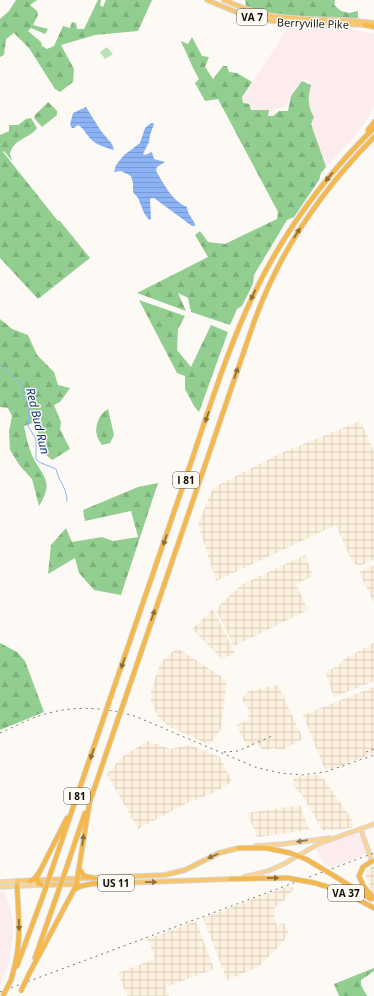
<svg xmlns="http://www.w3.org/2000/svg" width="374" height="996" font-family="'Open Sans',sans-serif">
	<defs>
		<pattern id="industrial-grid" width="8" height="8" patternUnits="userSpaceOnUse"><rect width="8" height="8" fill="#fef1df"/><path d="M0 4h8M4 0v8" fill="none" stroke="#d9cdbe"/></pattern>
		<pattern id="forest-firs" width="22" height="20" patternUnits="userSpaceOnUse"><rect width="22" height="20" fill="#92ce8f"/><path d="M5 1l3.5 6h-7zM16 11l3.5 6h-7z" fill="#7db07a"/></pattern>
		<pattern id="water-rules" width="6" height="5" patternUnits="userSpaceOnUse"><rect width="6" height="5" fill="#8bb3f6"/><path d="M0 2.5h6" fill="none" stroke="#7799d1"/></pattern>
	</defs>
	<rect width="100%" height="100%" fill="#fdfaf5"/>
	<g fill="#fcecee">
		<polygon points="285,27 347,28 374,34 374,104 372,111 360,130 326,167 309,120 305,101 310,81 303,79 284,107 269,110 251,110 240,101 283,36"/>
		<polygon points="356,833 361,837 367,854 328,868 315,848 324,843"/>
		<polygon points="0,891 4,891 7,898 13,922 13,934 10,960 0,985"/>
	</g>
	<g fill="url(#industrial-grid)">
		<polygon points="360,421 367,435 374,453 374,559 360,566 355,564 352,562 336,525 216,581 198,524 213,488 281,453"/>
		<polygon points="305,555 313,576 296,584 308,610 234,646 216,610 219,606 239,587 245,583"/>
		<polygon points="374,565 374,603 359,572"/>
		<polygon points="213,609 235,653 222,659 192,629"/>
		<polygon points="374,643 374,681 334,697 325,672 338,666 344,659"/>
		<polygon points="177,648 227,680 221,729 209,745 170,727 158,717 151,701 151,690 161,662"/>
		<polygon points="278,685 303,739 280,751 274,748 264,751 257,743 248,748 236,725 248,720 249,710 242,699 248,691"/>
		<polygon points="374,687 374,753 332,769 325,770 303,715"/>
		<polygon points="148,741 170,749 190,745 220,757 232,782 213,793 185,804 138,829 107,774 123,756"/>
		<polygon points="317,775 321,775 351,818 353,824 352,828 324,831 320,827 315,817 302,795 295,788 293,782 294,777"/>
		<polygon points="300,805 309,830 257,837 247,813"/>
		<polygon points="374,865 374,893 371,889 365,874 368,870"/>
		<polygon points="289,886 294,888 284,900 275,907 274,916 276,924 278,925 284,923 289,934 281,944 258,967 227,980 203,918"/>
		<polygon points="196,921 214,969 166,987 169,996 127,996 118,973 155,959 148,939"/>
	</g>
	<polygon fill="#b9e1b6" points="107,47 113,54 105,59 100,52"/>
	<g fill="url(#forest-firs)">
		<polygon points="16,0 37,0 30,5 37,11 38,15 33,25 48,29 45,34 31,28 28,31 41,42 42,46 47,49 54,46 63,26 70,28 72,22 76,23 77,29 84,29 98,0 101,0 100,5 103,7 106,0 152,0 138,31 95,35 61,45 74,69 73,82 60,92 55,89 29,48 14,33 6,39 4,55 0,57 0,19 9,11"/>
		<path d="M245 0H335L334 5 341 11 349 13 358 11V18C321 17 280 20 246 6Z"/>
		<path d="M192 37 202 56 209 57 205 67 213 79 223 66H227L229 72 237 73 252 82 242 97 243 103 249 104 251 110H269L268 116H273L279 111H288L291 96 302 81 311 85C308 97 307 106 314 117L311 124 326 167 321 173 319 180 294 217 287 220 254 275 253 284 242 306 237 309 230 325 191 312 188 298 178 293 186 311 137 293 208 257 195 235 200 231 208 242 225 244 277 219 278 212 218 99 205 101 195 83 199 79 193 68 181 41 188 44Z"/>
		<polygon points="48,102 57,111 57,115 42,127 34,118 35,115"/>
		<path d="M31 118 37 128C29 139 13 139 10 154L12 161 4 151 3 152 58 221H60L90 258 38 299 0 258V135L9 131V125H18L26 119Z"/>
		<polygon points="139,300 185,316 178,329 177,350 191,367 211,325 228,332 199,412 194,406 185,389 185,376 177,373"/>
		<path d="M0 319 12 329 28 335 37 355 54 372 58 385 70 388 60 402 54 405 61 422 60 429 70 449 52 460 42 451 39 434 33 423 24 426C26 434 27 442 30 450 38 474 57 478 39 506L32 479 20 466 10 450 9 432 12 416 8 408 0 407Z"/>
		<path d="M108 409 114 435 110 443 102 445C100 442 98 439 97 436 94 427 99 414 108 409Z"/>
		<polygon points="158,483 121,595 94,590 79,573 75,558 48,574 51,545 66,528 72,542 102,537 113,541 138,537 131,511 85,521 83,510 138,487"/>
		<polygon points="0,643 17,652 25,661 44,712 0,730"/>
		<polygon points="374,968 374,971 361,980 361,985 367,996 339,996 334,984"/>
	</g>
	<g fill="url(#water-rules)">
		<path d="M86 107 101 131 112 144 114 150C106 148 94 144 89 137 85 132 83 128 78 125L74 128H72L70 125 73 113Z"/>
		<path d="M151 123H153L154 124 150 135 149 142 143 154 145 155 152 152 154 159 165 162 157 167 156 171C164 184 172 201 187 207 187 215 195 220 195 226H192L154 198H151L150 200 151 219 149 220 144 213 138 198 133 192V183L131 176 121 171 114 172 116 165 124 155 140 143 145 128Z"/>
	</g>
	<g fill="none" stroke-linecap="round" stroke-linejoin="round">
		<path stroke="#8bb3f6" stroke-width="1" d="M0 365 21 384 23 388V396L27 401 29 410 28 426 36 439V459L39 462 56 469C59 483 67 487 67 501"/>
		<defs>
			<g id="primary">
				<polyline points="361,830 372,861"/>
				<polyline points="255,846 283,844 330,838"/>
				<polyline points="244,877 268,871 284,864 318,844 374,824"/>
				<polyline points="0,882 17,881"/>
				<polyline points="0,887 41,885"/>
			</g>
			<g id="trunk">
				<polyline points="207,0 236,12 272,21 367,25"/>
				<path d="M224 0C238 6 252 12 267 15 302 22 339 17 374 23"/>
				<polyline points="93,884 231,879"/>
				<polyline points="45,885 78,884"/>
				<polyline points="17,886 17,881 165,875 185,870 219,853 239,848"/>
			</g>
			<g id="motorway">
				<polyline points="365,25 374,27"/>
				<polyline points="368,130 374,122"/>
				<path d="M109 702C135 627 161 552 186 477 205 422 222 365 246 311 276 243 321 180 374 128"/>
				<path d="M123 705 254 322C279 252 321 191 374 137"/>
				<polyline points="90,801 118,719"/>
				<polyline points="239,848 266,848 290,853"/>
				<polyline points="306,859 316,865"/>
				<polyline points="372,861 363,867 359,876 364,887 374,898"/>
				<polyline points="80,870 84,876 94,878"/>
				<polyline points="65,872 85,813"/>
				<polyline points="50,875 104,717"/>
				<polyline points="336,877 371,899"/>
				<polyline points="231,879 288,878"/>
				<polyline points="30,881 34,879 38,874"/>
				<polyline points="315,883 344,892 374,908"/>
				<polyline points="42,885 38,883 37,877 67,818"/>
				<polyline points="75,889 81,886 96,883"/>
				<polyline points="35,958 58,892"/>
				<polyline points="17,966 44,893"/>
				<polyline points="29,974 76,886 90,800"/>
				<path d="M11 980C22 944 19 922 17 886"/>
			</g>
		</defs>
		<use href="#primary" stroke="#d9d8d7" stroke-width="5.5"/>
		<use href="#trunk" stroke="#d9d8d7" stroke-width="6"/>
		<use href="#motorway" stroke="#d9d8d7" stroke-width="6"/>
		<use href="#primary" stroke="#f9d494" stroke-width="3.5"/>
		<use href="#trunk" stroke="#f7c670" stroke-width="4"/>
		<use href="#motorway" stroke="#f5b84c" stroke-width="4.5"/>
		<g stroke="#76716b" stroke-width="1" stroke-dasharray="2 4" stroke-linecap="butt">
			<path d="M0 733C16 726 32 717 49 713 78 705 109 708 137 717L255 767 280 773 302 775 325 772 374 755"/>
			<polyline points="224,752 238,751 272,736"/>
			<polyline points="366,752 374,749"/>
			<polyline points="0,992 374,853"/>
		</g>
		<defs>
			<g id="motorway-bridge">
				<polyline points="104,717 109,702"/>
				<polyline points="118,719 123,705"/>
				<polyline points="290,853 306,859"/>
				<polyline points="316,865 336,877"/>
				<polyline points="288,878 315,883"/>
				<polyline points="58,892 65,872"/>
				<polyline points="44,893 50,875"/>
				<polyline points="21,991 29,974"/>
				<polyline points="3,996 11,980"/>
			</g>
		</defs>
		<use href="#motorway-bridge" stroke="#d9d8d7" stroke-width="6" stroke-linecap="butt"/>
		<use href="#motorway-bridge" stroke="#f5b84c" stroke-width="4.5"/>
	</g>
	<defs><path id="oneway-solid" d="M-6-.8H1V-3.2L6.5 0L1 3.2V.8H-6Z"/></defs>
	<g fill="#8f6b2c">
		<use href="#oneway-solid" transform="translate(329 177) rotate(129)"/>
		<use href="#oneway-solid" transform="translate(297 233) rotate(-58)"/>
		<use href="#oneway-solid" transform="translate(253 295) rotate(116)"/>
		<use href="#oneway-solid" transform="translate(236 373) rotate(-71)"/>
		<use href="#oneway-solid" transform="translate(207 417) rotate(109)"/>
		<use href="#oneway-solid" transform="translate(165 540) rotate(109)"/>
		<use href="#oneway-solid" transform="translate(153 615) rotate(-71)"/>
		<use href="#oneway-solid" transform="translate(123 663) rotate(109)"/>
		<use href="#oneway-solid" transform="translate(92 754) rotate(109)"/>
		<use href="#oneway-solid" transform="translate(83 840) rotate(-82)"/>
		<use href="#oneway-solid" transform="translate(273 878) rotate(1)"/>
		<use href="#oneway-solid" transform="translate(19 925) rotate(87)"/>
	</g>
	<use fill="#917a54" href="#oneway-solid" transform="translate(302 841) rotate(172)"/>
	<g fill="#907240">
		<use href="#oneway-solid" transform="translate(213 856) rotate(157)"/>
		<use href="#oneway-solid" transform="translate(151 882) rotate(-1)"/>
	</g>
	<g text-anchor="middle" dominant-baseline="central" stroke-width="3" stroke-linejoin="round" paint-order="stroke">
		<g fill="#fdfaf5" stroke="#58534d" stroke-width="1">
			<rect x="237" y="9" width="30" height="16" rx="3"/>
			<rect x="173" y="472" width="26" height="16" rx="3"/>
			<rect x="64" y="788" width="26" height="16" rx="3"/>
			<rect x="98" y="875" width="36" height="16" rx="3"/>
			<rect x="328" y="885" width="36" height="16" rx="3"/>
		</g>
		<g font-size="10" font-weight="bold" fill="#120c05">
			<text x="252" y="17">VA 7</text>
			<text x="186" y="480">I 81</text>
			<text x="77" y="796">I 81</text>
			<text x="116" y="883">US 11</text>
			<text x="346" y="893">VA 37</text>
		</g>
		<g font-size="11" fill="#120c05" stroke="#fdfaf5">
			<text transform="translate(313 23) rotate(2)">Berryville Pike</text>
		</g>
		<g font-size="12" font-style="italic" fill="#002a74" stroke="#fdfaf5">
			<text transform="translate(38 421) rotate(77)">Red Bud Run</text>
		</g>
	</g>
</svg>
